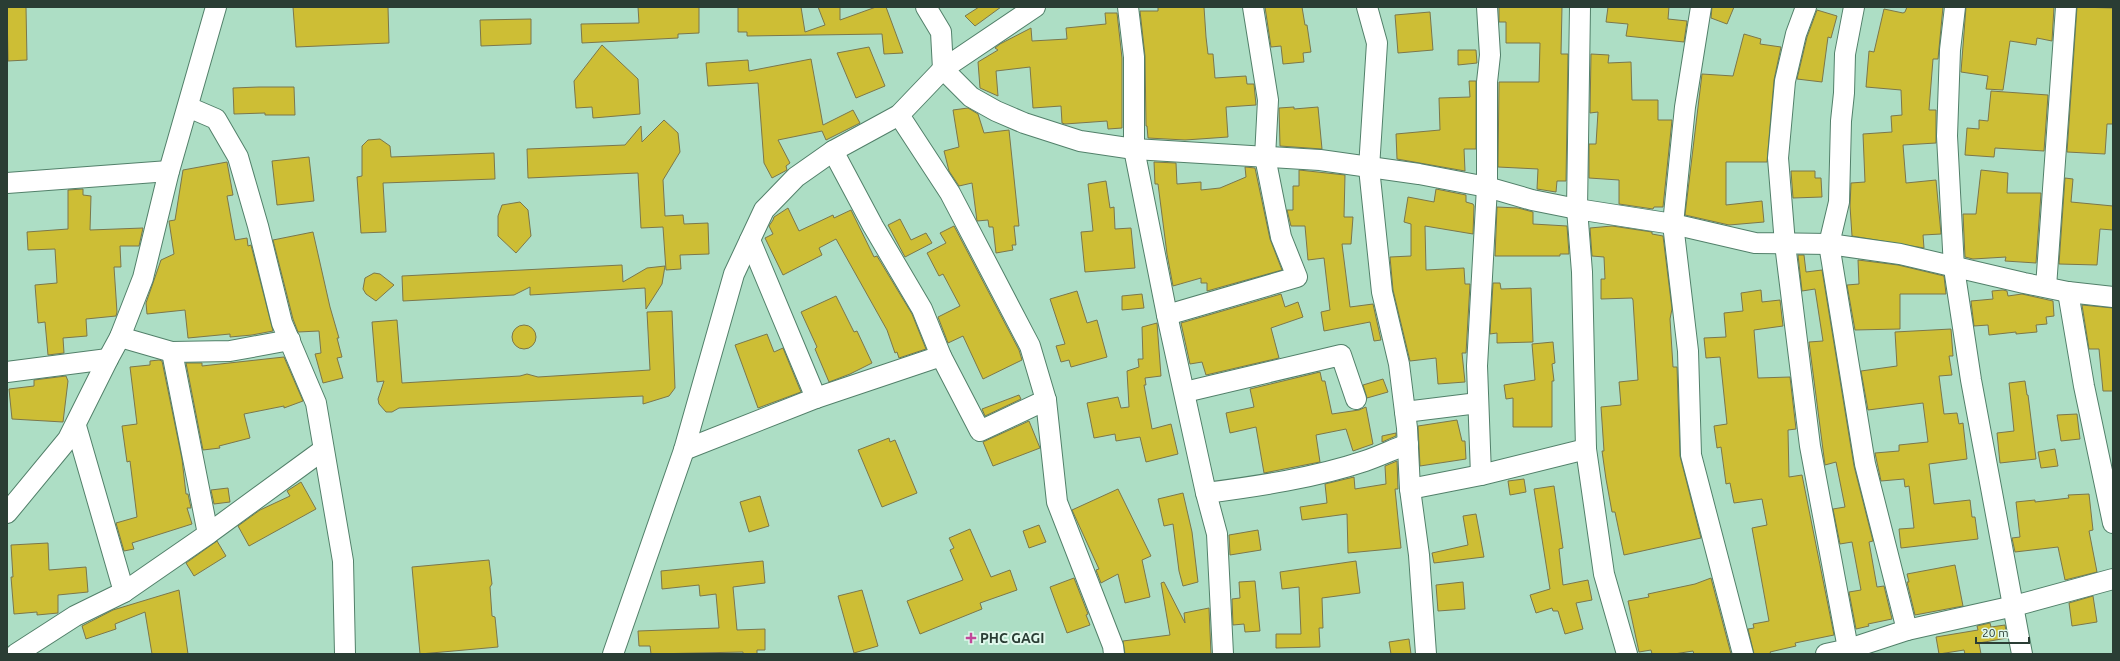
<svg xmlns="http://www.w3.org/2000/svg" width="2120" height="661" font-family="Ubuntu,sans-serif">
	<rect width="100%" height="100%" fill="#addec5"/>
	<g fill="#cdbe35" stroke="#7b774c">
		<polygon points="7,7 26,7 27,60 8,61"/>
		<polygon points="293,7 388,7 389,43 296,47"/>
		<polygon points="638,7 699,7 699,33 678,34 678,38 582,43 581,24 639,23"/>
		<polygon points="738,7 801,7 805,32 825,25 818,7 840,7 840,20 876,7 886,7 903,53 884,54 882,34 747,36 747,32 738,32"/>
		<polygon points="979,7 1001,7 975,26 965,16"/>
		<polygon points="1158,7 1204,7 1206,37 1208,54 1213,54 1215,78 1246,76 1247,84 1254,84 1256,105 1226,107 1228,137 1185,140 1148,138 1147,126 1146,126 1145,56 1140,11 1158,11"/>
		<polygon points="1265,7 1302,7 1305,25 1307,25 1311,52 1303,53 1304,62 1283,64 1281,46 1271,47"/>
		<polygon points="1499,7 1562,7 1561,54 1568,54 1566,181 1557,181 1556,192 1537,189 1538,169 1498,167 1499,82 1539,82 1540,43 1506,43 1506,22 1499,22"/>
		<polygon points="1608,7 1669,7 1668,19 1687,21 1684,42 1626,36 1628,24 1606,22"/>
		<polygon points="1712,7 1734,7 1727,24 1711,18"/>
		<polygon points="1907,7 1943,7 1938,59 1933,59 1929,110 1936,110 1936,143 1903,145 1906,183 1936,180 1941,234 1923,235 1924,248 1852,236 1850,206 1851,183 1865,182 1863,134 1892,132 1891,116 1902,115 1901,90 1866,87 1869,51 1874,52 1884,9 1903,13 1905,12"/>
		<polygon points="1966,7 2054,7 2052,41 2037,38 2036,45 2010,41 2003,90 1986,89 1988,76 1961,72"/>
		<polygon points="2077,7 2113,8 2113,124 2107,124 2105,154 2067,152"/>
		<polygon points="1817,10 1837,16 1831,38 1828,37 1822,82 1797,79 1807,37"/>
		<polygon points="1430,12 1433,50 1398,53 1395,15"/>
		<polygon points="1105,13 1117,13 1122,58 1122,128 1108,129 1107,121 1065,124 1062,123 1061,106 1033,108 1030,67 996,71 998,96 980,88 978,62 998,50 995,48 1000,44 1031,28 1032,41 1067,39 1066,28 1106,24"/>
		<polygon points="531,19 531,44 481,46 480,20"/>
		<polygon points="1744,34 1761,39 1760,44 1781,47 1774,80 1767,162 1726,162 1726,205 1762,201 1764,222 1729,225 1685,215 1702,74 1733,76"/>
		<polygon points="602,45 638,79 640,114 593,118 592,107 576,108 574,81"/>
		<polygon points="869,47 885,86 856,98 837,53"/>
		<polygon points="1458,50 1476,50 1477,63 1458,65"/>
		<polygon points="1591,54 1609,55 1608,63 1631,62 1632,100 1658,100 1658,120 1672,120 1663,207 1654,207 1653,209 1619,204 1619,180 1589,178 1589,144 1596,144 1598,112 1590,113"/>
		<polygon points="811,59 823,125 853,110 860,123 826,140 822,131 778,140 790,163 786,166 787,170 772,178 764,163 758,83 708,86 706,63 748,60 749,71"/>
		<polygon points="1469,81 1476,81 1476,149 1464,149 1465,171 1397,159 1396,134 1440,130 1439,98 1470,97"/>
		<polygon points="259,87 294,87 295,115 265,115 265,113 234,114 233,88"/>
		<polygon points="1991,91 2048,95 2044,151 1995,148 1994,157 1965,155 1967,128 1979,129 1979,120 1988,121"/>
		<polygon points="1294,107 1294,109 1318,107 1322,149 1280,146 1279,108"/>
		<polygon points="968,108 978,114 984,133 1009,130 1019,226 1014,226 1016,245 1012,245 1013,250 996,253 993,227 989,227 988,220 977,221 972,183 959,186 949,171 944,151 959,147 953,110"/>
		<polygon points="664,120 678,133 680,152 663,180 665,216 683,215 684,224 708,223 709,254 680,255 681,269 666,270 663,227 641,228 638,173 528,178 527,149 625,145 641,126 642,142"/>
		<polygon points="380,139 390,146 391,157 494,153 495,179 383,183 386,232 361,233 357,177 362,176 362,146 368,140"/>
		<polygon points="309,157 314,201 277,205 272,161"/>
		<polygon points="227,162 233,195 227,196 235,240 247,238 248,246 251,245 273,331 252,335 230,337 230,334 188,338 185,310 147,314 146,303 161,260 174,254 169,221 175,220 183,170"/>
		<polygon points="1154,162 1176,163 1177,184 1201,182 1201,190 1220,188 1246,177 1245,167 1255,168 1270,239 1282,270 1207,291 1207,283 1201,283 1201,278 1173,286 1167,254 1158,184 1155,184"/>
		<polygon points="1299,170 1345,175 1344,217 1353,217 1351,244 1342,244 1350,307 1373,304 1381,340 1374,341 1370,322 1324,331 1321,312 1330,310 1324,258 1308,260 1305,226 1291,226 1287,210 1293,210 1293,186 1299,186"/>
		<polygon points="1981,170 2008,173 2007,193 2041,193 2036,263 2005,261 2006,257 1973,259 1965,257 1963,214 1976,214"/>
		<polygon points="1791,171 1815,171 1815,178 1821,178 1822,197 1793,198"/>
		<polygon points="2065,178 2073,179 2071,202 2113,206 2113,230 2100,229 2097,265 2059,264"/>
		<polygon points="1106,181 1110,208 1114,207 1115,229 1131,228 1135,268 1085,272 1081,232 1093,231 1088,184"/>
		<polygon points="83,189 83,195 91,196 90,230 143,228 139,246 120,246 121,267 114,267 117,312 116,316 86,319 87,336 63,338 64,353 48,355 45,322 38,323 35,285 57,283 55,249 28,250 27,232 68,229 68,190"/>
		<polygon points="1436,189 1466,195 1466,202 1473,204 1474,206 1473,234 1425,226 1426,270 1464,268 1465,284 1470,284 1466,353 1462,353 1465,382 1438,384 1436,358 1410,361 1393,290 1390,257 1411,256 1411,224 1404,222 1408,197 1434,202"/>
		<polygon points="520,202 528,210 531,236 516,253 498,236 498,216 502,205"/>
		<polygon points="1497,207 1518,208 1533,212 1533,224 1567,226 1569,254 1560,254 1560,256 1495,256"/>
		<polygon points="788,208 799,231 833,215 834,218 851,210 874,257 877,256 912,314 926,349 899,358 897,352 895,353 887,330 836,239 819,248 822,255 783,275 765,238 773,234 769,226 773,220 774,217"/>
		<polygon points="900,219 911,240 926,233 932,243 905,257 888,225"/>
		<polygon points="954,226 1019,350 1022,360 983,379 963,336 948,343 938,317 960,306 943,274 939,276 927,253 946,243 940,233"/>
		<polygon points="1612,226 1652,232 1652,234 1663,236 1672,309 1670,319 1673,367 1677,367 1680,456 1701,538 1624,555 1615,512 1612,512 1606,479 1602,451 1604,451 1601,407 1621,405 1619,382 1638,380 1633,300 1632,298 1601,299 1601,279 1605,279 1604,257 1592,256 1590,228"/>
		<polygon points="313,232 330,307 339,338 337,338 342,357 337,358 343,378 323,383 315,354 321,353 319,331 298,332 293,319 273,240"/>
		<polygon points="1798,255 1804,255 1806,272 1822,270 1854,466 1873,541 1869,542 1877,587 1884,586 1892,619 1868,624 1869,626 1856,629 1849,592 1861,590 1852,542 1840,544 1833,509 1845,507 1836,462 1825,465 1809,342 1823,341 1815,289 1802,291"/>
		<polygon points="1858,260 1898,265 1944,276 1946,294 1900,294 1900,329 1855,330 1847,285 1859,284"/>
		<polygon points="622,265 623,282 647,268 665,266 662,284 646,309 645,288 530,295 530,287 514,295 403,301 402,276"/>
		<polygon points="374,273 380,274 394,285 376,301 366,294 363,289 365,278"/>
		<polygon points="1493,283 1500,283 1501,289 1531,288 1533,342 1497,343 1497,333 1490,334"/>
		<polygon points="1761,290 1762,302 1780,300 1783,326 1754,330 1758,378 1790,377 1796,429 1788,430 1789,477 1802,475 1834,635 1795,643 1796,646 1770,652 1771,654 1754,654 1748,629 1754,628 1753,624 1769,621 1752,528 1767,525 1762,499 1734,503 1730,483 1726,484 1721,447 1717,448 1714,426 1727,424 1720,357 1706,358 1704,338 1726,337 1724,313 1743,311 1741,293"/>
		<polygon points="2003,290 2007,291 2008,296 2022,294 2053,301 2054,316 2046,317 2047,324 2036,325 2037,332 2016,334 2016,332 1989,335 1988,325 1974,326 1971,301 1993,299 1992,291"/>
		<polygon points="1077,291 1087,323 1097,320 1107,357 1071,367 1069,360 1061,362 1056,346 1065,344 1050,299"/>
		<polygon points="1142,294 1144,308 1122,310 1122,296"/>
		<polygon points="1281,294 1285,307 1298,302 1303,317 1271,328 1279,358 1206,375 1202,362 1190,364 1181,323"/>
		<polygon points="836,296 854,332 857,331 872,363 850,374 829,382 815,349 817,347 801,312"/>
		<polygon points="2082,305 2113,308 2113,391 2103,391 2099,349 2089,349"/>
		<polygon points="672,311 675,388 669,396 643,404 643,396 399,408 392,412 386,412 379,404 378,399 384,381 377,382 372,322 397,320 402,383 520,376 527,374 538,377 650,370 647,312"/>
		<polygon points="1157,323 1161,376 1145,378 1146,385 1144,385 1152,429 1171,424 1178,454 1146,462 1140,437 1116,441 1115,434 1094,438 1087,403 1118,397 1121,408 1129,407 1127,371 1139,367 1138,359 1143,359 1142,327"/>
		<circle cx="524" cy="337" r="12"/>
		<polygon points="1951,329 1953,356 1949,356 1952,375 1939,376 1944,414 1957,413 1959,424 1963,423 1967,459 1929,464 1934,504 1970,500 1972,517 1975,517 1978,539 1901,548 1899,529 1914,528 1909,486 1905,487 1904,479 1881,481 1875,453 1899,451 1899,445 1928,442 1923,403 1868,410 1861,371 1897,366 1895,332"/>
		<polygon points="767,334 774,352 783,348 801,392 758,408 735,345"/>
		<polygon points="1553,342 1555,363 1552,364 1554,381 1552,381 1552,427 1513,427 1513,398 1506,399 1504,385 1535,380 1532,344"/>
		<polygon points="284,357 303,401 284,408 284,406 244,414 250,438 219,446 220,448 203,450 186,363 202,363 202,366"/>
		<polygon points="159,360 162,361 182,459 186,494 188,494 191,508 187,508 192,524 132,543 134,549 124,551 116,523 137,517 130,461 127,462 122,426 137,424 130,367 150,365 150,361"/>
		<polygon points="1320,372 1322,381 1325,381 1332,414 1359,410 1366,407 1373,444 1353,451 1346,429 1316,435 1320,462 1264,473 1256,427 1230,433 1226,413 1254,407 1250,389"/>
		<polygon points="66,376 68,381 63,422 12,419 9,389 34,386 34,380"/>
		<polygon points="1383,379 1388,392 1367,398 1363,385"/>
		<polygon points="2025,381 2027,395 2028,395 2036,459 2000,463 1997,433 2014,431 2009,383"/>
		<polygon points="1019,395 1021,399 985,416 982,409"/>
		<polygon points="2077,414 2080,439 2061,441 2057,415"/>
		<polygon points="1457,420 1462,441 1465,441 1466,459 1420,466 1418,426"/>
		<polygon points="1029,421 1040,448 993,466 983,442"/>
		<polygon points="1396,433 1396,436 1382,442 1382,436"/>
		<polygon points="889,438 890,442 895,440 917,493 882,507 858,450"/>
		<polygon points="2055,449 2058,466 2041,468 2038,452"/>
		<polygon points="1397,461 1398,489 1395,489 1401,548 1348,553 1347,514 1302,520 1300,507 1327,503 1325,484 1354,477 1355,489 1386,484 1385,466"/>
		<polygon points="1524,479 1526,492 1510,495 1508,481"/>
		<polygon points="301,482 316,509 249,546 238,526 260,510 290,496 287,491"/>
		<polygon points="1554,486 1563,548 1559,549 1563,585 1588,580 1592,600 1576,603 1583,629 1565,634 1558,611 1553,611 1552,608 1536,613 1530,595 1550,589 1534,489"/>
		<polygon points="228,488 230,502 214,504 211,490"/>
		<polygon points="1118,489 1151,556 1142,560 1150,597 1125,603 1118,574 1101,583 1096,570 1099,569 1072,510"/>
		<polygon points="1183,493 1192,532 1198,582 1183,586 1179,571 1173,524 1164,526 1158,499"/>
		<polygon points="2089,494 2093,530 2089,531 2097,572 2065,580 2058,547 2015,552 2012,538 2020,537 2016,502 2035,500 2035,502 2069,498 2068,495"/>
		<polygon points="760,496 769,526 749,532 740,502"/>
		<polygon points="1476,514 1484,557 1434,563 1432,553 1468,545 1463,516"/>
		<polygon points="1039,525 1046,542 1029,548 1023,531"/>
		<polygon points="970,529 991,577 1010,570 1017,590 980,603 982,609 920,634 907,601 963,580 950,550 954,548 949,538"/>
		<polygon points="1258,530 1261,550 1230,555 1229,535"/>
		<polygon points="217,541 226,556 194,576 186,563"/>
		<polygon points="48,543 49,570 86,567 88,592 58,595 58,613 37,615 37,612 14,614 11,577 13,577 11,545"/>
		<polygon points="489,560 492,584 490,587 492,616 495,617 498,647 420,654 412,567"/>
		<polygon points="763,561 765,583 733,587 737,630 765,629 765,650 757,650 757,654 743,654 743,652 651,654 650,646 639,646 638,631 719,628 716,594 700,596 699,585 662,589 661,571"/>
		<polygon points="1356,561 1360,593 1322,598 1323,628 1319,628 1320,647 1276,648 1276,634 1301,634 1299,587 1282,589 1280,572"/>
		<polygon points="1955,565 1963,606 1915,615 1907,582 1909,582 1907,574"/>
		<polygon points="1074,578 1088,614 1086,615 1090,625 1067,633 1050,587"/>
		<polygon points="1711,578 1731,654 1694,654 1693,651 1674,654 1652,654 1651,650 1639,652 1628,601 1649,597 1648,594 1695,584"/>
		<polygon points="1255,581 1260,631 1245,632 1244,624 1233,625 1232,599 1240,598 1239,582"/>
		<polygon points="1164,582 1185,623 1184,613 1209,608 1211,654 1125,654 1123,641 1170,635 1161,583"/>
		<polygon points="1463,582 1465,609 1438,611 1436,585"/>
		<polygon points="179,590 188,654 152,654 145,612 115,624 116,629 86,639 82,626 113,610"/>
		<polygon points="862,590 878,646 854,653 838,596"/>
		<polygon points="2093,596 2097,622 2072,626 2069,603"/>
		<polygon points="1990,623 1991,627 2005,625 2007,638 1979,643 1981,654 1965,654 1964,650 1939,654 1936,637 1978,630 1977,626"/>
		<polygon points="1409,639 1411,654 1391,654 1389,642"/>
	</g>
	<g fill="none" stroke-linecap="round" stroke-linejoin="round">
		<defs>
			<g id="minor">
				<polyline points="926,7 941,32 943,69 971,97 996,111 1024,123 1080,141 1134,149 1320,160 1419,174 1487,187 1532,200 1577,209 1673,224 1755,243 1829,244 1900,254 2024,283 2068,292 2113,297"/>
				<polyline points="1128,7 1134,57 1134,149 1167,315 1206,493 1217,534 1223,654"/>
				<polyline points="1367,7 1377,43 1369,168 1382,292 1399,364 1407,428 1410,489 1419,555 1426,654"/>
				<polyline points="1580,7 1577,209 1582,272 1586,449 1604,574 1627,654"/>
				<polyline points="1701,7 1685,107 1673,224 1688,351 1691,455 1743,654"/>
				<polyline points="1806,7 1796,34 1785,81 1778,158 1785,244 1810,446 1849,654"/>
				<polyline points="1854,7 1845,54 1844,93 1841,121 1839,202 1829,244 1865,464 1907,630"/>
				<polyline points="1955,7 1950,50 1947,136 1954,268 1971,380 2022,654"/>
				<polyline points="188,107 216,119 238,157 258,226 282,323 316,403 343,561 345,654"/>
				<polyline points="899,115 950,193 1030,346 1046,400 1057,502 1113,646 1114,654"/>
				<polyline points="833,151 873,226 922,309 941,356 980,431 1046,400"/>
				<polyline points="7,183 169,171"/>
				<polyline points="750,240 816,398"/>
				<polyline points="2046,287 2066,7"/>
				<polyline points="2068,292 2084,386 2113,523"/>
				<polyline points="1167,315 1297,277 1281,237 1265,157 1268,100 1253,7"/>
				<polyline points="120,337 172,352 230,351 290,340"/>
				<polyline points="172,352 208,534"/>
				<polyline points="7,372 108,359"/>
				<polyline points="1185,392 1341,355 1356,399"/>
				<polyline points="1405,412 1478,403"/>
				<polyline points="76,426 124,592"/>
				<polyline points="684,450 816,398 941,356"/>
				<polyline points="1481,475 1477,366 1487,187 1487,82 1490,55 1487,7"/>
				<polyline points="1410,489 1481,475 1586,449"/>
				<path d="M1206 493C1259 486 1314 478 1365 461 1380 456 1394 449 1408 444"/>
				<polyline points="7,513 68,439 108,359 120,337 143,278 169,171 216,7"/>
				<polyline points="16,654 75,616 124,592 208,534 323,450"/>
				<polyline points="613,654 684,450 734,274 764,210 796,177 833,151 899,115 943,69 1035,7"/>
				<polyline points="1826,654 1849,649 1907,630 2014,606 2113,579"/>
			</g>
		</defs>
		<use href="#minor" stroke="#52806a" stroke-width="22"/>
		<use href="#minor" stroke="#fff" stroke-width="20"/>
	</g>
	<path fill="#c14799" stroke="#e0f8ec" stroke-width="1.5" d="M969 632h4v4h4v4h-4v4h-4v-4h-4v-4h4z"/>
	<g text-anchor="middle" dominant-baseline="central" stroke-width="4" stroke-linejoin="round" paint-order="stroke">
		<g font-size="14" font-weight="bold" fill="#2a3d34" stroke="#e0f8ec" text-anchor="start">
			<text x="980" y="638">PHC GAGI</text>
		</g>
	</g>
	<rect width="2120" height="661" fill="none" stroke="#2a3d34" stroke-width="16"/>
	<path d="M1976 637v6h53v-6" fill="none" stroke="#2a3d34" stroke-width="2"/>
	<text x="1982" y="637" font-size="12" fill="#2a3d34" stroke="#e0f8ec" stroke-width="3" paint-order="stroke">20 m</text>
</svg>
